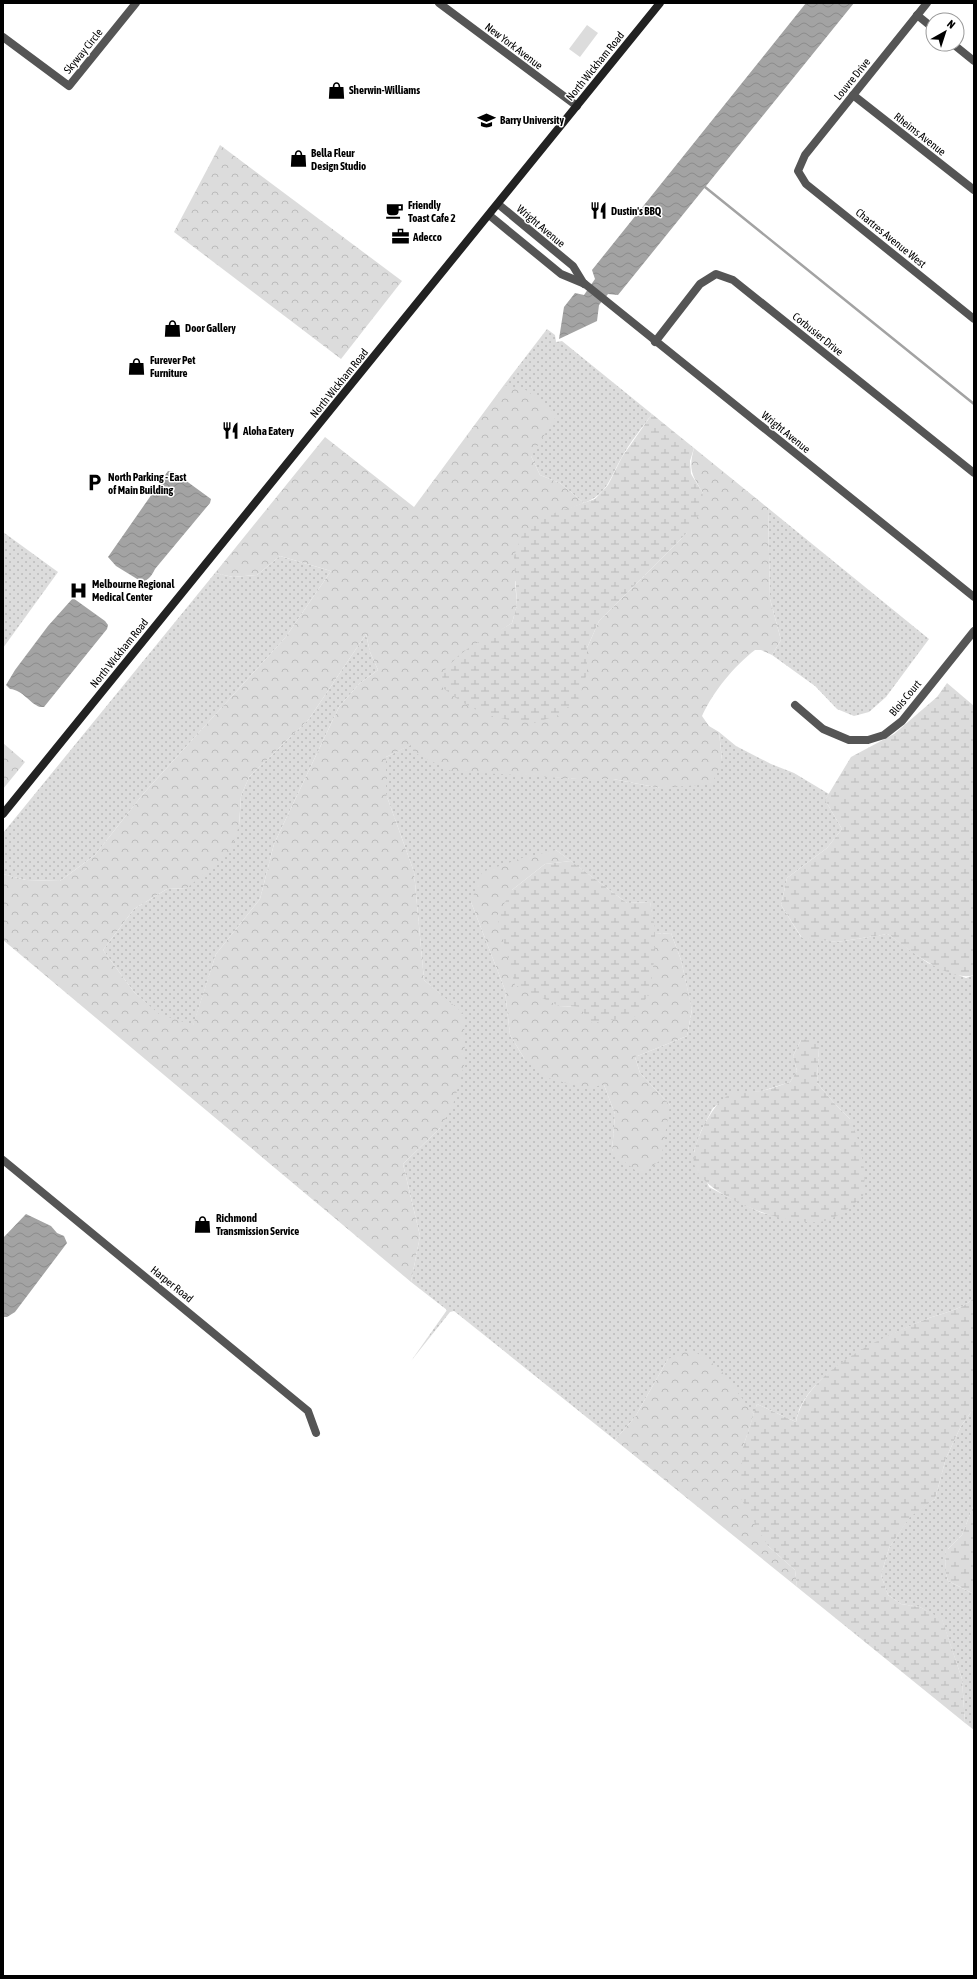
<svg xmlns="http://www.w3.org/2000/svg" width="977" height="1979" font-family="'Asap Condensed',sans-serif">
	<defs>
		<pattern id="grass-dots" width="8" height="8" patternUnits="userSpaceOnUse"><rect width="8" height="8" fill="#dcdcdc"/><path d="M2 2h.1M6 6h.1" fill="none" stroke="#bbb" stroke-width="1.8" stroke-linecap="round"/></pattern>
		<pattern id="forest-crowns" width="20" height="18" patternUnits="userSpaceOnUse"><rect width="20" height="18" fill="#dcdcdc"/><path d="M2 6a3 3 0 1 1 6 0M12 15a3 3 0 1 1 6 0" fill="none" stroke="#bbb"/></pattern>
		<pattern id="wetland-marsh" width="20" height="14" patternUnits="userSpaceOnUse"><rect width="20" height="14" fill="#dcdcdc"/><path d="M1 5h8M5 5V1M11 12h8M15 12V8" fill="none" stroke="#bbb"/></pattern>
		<pattern id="water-waves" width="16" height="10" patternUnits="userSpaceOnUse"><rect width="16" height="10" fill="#a3a3a3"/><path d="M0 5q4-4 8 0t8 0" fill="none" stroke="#8b8b8b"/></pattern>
	</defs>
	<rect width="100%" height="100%" fill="#fff"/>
	<g fill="url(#grass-dots)" fill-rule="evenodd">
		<path d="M547 329 555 335 556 342 562 341 652 414C642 428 630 442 622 457 610 477 608 494 584 503L560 483 540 475 531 456 504 385Z"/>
		<polygon points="768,508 929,639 886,697 869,712 854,716 837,709 815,686 772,655 781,640 770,599"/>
		<polygon points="3,532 58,572 3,648"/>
		<polygon points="280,556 331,571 285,638 143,794 95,855 60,881 26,880 3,874 3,833 215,573 233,577 257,575"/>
		<polygon points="366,634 370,652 378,670 359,684 339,707 274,844 260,899 216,954 193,1026 159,1015 134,992 103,950 134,909 167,889 187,888 239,826 241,796 249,777 309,719"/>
		<path d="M719 732 736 746 771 764 794 773 829 794 825 800 842 829 827 848 787 878 781 905 801 937 837 942 888 934 928 963 966 978 974 975V1298C960 1311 941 1313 924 1320 883 1338 804 1372 796 1422L757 1404 754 1414 740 1398 668 1359 635 1417 615 1440 454 1311 450 1312 411 1361 447 1310 411 1282 420 1236 403 1164 440 1128 464 1015 424 980 414 872 386 794V757L412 744 543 776 577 779H613L660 788 722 760ZM556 850 627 903 650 902 655 934 671 933 681 960 692 1010 687 1036 635 1057 640 1073 670 1105 612 1152 615 1114 604 1085 524 1058 510 1035 505 990 471 902ZM801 1040 819 1047 817 1083 835 1104 850 1119 825 1221H808L762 1213 728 1197 709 1187 694 1151 701 1131 713 1108 732 1094 762 1091 790 1082 797 1071 793 1056Z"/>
		<polygon points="974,1408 974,1504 962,1535 948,1549 946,1549 945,1570 948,1581 974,1594 974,1730 965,1723 962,1679 942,1620 920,1607 901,1604 888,1595 881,1575 889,1548 910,1516 935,1499 946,1458 961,1426"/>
	</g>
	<g fill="url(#forest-crowns)" fill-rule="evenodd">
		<polygon points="220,145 402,281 341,359 174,232"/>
		<path d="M504 385 526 390 557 415 531 456 540 475 560 483 584 503 571 508 515 582 517 605 512 623 492 636 587 673V648L599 621 686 534 703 493C692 475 688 470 694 448L768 508 770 599 781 640 772 655 761 650H755C734 666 713 692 702 716L709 726 719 732 722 760 712 784 660 788 613 779H577L451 771 415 753 411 745 386 757V794L414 872 424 980 464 1014 465 1062 453 1105 440 1128 403 1164 420 1236 411 1282 3 940V874L26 880 60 881 95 855 143 794 285 638 331 571 280 556 257 575 233 577 215 573 325 437 414 507ZM366 634 370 652 378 670 359 684 339 707 274 844 260 899 216 954 193 1025 159 1014 134 992 103 950 134 909 167 889 187 888 230 852 239 826 241 796 249 777 309 719Z"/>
		<polygon points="3,743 25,762 3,789"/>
		<polygon points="556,850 571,861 545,864 512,890 559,1006 579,1007 655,953 655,934 671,933 681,960 692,1009 687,1036 635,1057 640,1073 670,1105 661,1160 640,1174 612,1152 615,1114 604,1085 585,1088 544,1077 524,1058 510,1035 505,990 471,902 482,872 522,858"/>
		<polygon points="691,1349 719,1368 754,1414 743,1447 768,1546 795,1570 797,1587 615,1440 635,1417 668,1359"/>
	</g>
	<g fill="url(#wetland-marsh)">
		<polygon points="652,414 694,448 690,461 691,474 703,493 701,512 686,534 599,621 587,648 587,673 579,697 559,715 534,723 513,721 484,714 460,701 443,688 442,673 458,656 470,647 512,623 517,605 514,556 522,535 543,517 595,499 608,485 622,457"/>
		<path d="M947 683 974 706V975C949 983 907 948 888 934L837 942 802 938 781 905 787 878 827 848 842 829 825 800 851 757 894 734 937 697Z"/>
		<polygon points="571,861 627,903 650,902 655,928 655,953 650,991 636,1016 592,1023 579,1007 559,1006 515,985 497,916 512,890 545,864"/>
		<path d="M811 1039 819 1047 817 1083 835 1104 850 1119 859 1142 865 1174 863 1196C852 1206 839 1217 825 1221 792 1229 711 1199 696 1169 689 1157 699 1136 704 1125 711 1113 718 1100 731 1094 740 1090 752 1092 761 1091 771 1089 781 1085 790 1082L797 1071 793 1056 801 1040Z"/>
		<path d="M974 1298V1408L961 1426 946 1458 935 1499 910 1517 889 1548 881 1575 888 1595 901 1604 920 1607 942 1619 962 1679 965 1723 797 1587 795 1570 768 1546 740 1497 743 1447 757 1404 796 1422C807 1370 880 1338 924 1320 941 1313 960 1311 974 1298Z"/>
		<polygon points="974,1504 974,1594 948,1581 945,1570 946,1548 948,1549 962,1535"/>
	</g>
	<polygon fill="#dcdcdc" points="587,25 598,33 580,57 569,49"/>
	<g fill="url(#water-waves)">
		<polygon points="806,3 854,3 618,295 608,294 599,305 597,321 559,339 564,307 575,293 584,295 595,279 592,270"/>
		<path d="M168 471 174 472 211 499 210 503 155 569C152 575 149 580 142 582L116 566 108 557Z"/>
		<path d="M73 598 105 621 108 625 107 629 44 707H40C29 703 23 690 10 689L6 685 15 670 48 626Z"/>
		<polygon points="26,1214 51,1226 57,1233 64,1236 67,1243 15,1312 7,1317 3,1317 3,1238"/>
	</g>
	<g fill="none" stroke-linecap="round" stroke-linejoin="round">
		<polyline stroke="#a3a3a3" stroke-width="2.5" points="705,187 974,404"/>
		<g stroke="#555" stroke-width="8">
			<polyline points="439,3 577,106"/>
			<polyline points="927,3 805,155 798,171 806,184 974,319"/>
			<polyline points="917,15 933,28"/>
			<polyline points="3,37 69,86 136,3"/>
			<polyline points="953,44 974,61"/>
			<polyline points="853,95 974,190"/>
			<polyline points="498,204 573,266 584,284"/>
			<polyline points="489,215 561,274 585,284 974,597"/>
			<polyline points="655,342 700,284 716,274 733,280 974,473"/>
			<polyline points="795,705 823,729 849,740 868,740 884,735 902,721 974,631"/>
			<polyline points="3,1160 308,1411 316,1433"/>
		</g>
		<polyline stroke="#222" stroke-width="8" points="3,814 660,3"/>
	</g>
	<defs>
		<symbol id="shop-bare" viewBox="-9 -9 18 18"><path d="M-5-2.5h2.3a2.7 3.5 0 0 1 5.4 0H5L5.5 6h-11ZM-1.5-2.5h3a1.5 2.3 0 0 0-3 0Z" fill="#000" stroke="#fff" stroke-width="2.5" paint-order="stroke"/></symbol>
		<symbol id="university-bare" viewBox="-9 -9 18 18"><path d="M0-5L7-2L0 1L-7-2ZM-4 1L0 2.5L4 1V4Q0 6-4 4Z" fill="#000" stroke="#fff" stroke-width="2.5" paint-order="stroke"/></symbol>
		<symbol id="cafe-bare" viewBox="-9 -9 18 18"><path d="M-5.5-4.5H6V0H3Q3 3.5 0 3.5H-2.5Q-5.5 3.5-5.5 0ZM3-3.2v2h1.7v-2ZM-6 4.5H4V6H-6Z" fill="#000" stroke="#fff" stroke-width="2.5" paint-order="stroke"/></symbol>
		<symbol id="restaurant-bare" viewBox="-9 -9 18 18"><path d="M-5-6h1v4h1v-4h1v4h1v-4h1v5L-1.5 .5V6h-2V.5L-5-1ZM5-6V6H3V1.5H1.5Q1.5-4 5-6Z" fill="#000" stroke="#fff" stroke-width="2.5" paint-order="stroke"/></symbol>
		<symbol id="office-bare" viewBox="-9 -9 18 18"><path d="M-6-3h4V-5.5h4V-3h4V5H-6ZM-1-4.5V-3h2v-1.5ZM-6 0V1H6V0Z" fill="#000" stroke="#fff" stroke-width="2.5" paint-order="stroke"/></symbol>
		<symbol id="parking-bare" viewBox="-9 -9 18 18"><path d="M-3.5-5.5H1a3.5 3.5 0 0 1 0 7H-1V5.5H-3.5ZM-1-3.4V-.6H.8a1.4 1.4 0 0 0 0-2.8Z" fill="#000" stroke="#fff" stroke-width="2.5" paint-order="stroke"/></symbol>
		<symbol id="hospital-bare" viewBox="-9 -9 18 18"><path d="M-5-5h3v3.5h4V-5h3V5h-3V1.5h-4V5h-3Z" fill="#000" stroke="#fff" stroke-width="2.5" paint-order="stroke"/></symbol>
	</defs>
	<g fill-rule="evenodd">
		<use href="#shop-bare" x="324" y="78" width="25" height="25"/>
		<use href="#university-bare" x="474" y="108" width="25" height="25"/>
		<use href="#shop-bare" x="286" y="146" width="25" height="25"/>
		<use href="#cafe-bare" x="382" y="198" width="25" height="25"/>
		<use href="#restaurant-bare" x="586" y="198" width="25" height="25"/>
		<use href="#office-bare" x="388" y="224" width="25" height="25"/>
		<use href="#shop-bare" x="160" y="316" width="25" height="25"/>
		<use href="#shop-bare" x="124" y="354" width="25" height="25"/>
		<use href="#restaurant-bare" x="218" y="418" width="25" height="25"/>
		<use href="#parking-bare" x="82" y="470" width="25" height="25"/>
		<use href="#hospital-bare" x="66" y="578" width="25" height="25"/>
		<use href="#shop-bare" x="190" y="1212" width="25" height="25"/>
	</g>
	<g text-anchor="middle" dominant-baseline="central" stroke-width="3" stroke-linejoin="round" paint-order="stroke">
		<g font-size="11" fill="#000" stroke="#fff">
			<text transform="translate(514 46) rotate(37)">New York Avenue</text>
			<text transform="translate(83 51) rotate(-51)">Skyway Circle</text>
			<text transform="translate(595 66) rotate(-51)">North Wickham Road</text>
			<text transform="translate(852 79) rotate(-51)">Louvre Drive</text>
			<text transform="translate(920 134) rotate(38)">Rheims Avenue</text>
			<text transform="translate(541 226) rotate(40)">Wright Avenue</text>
			<text transform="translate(891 238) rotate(39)">Chartres Avenue West</text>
			<text transform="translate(818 334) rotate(39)">Corbusier Drive</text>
			<text transform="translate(339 383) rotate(-51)">North Wickham Road</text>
			<text transform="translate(786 432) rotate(39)">Wright Avenue</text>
			<text transform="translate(119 653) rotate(-51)">North Wickham Road</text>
			<text transform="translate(905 698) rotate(-50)">Blois Court</text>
			<text transform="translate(172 1284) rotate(39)">Harper Road</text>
		</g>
		<g font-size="11" font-weight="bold" fill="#000" stroke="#fff" text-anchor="start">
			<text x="349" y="90">Sherwin-Williams</text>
			<text x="500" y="120">Barry University</text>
			<text x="311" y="153">Bella Fleur<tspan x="311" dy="13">Design Studio</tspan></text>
			<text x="408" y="205">Friendly<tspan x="408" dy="13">Toast Cafe 2</tspan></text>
			<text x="611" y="211">Dustin's BBQ</text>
			<text x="413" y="237">Adecco</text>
			<text x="185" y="328">Door Gallery</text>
			<text x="150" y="360">Furever Pet<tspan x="150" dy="13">Furniture</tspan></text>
			<text x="243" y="431">Aloha Eatery</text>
			<text x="108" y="477">North Parking - East<tspan x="108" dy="13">of Main Building</tspan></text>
			<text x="92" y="584">Melbourne Regional<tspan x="92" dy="13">Medical Center</tspan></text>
			<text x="216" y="1218">Richmond<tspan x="216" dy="13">Transmission Service</tspan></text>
		</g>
	</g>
	<rect width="977" height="1979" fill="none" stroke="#000000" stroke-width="8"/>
	<g transform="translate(945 32) rotate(39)"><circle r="19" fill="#ffffff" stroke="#999999"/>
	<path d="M0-3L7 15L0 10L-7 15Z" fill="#000000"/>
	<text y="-6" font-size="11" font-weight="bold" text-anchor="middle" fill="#000000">N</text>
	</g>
</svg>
